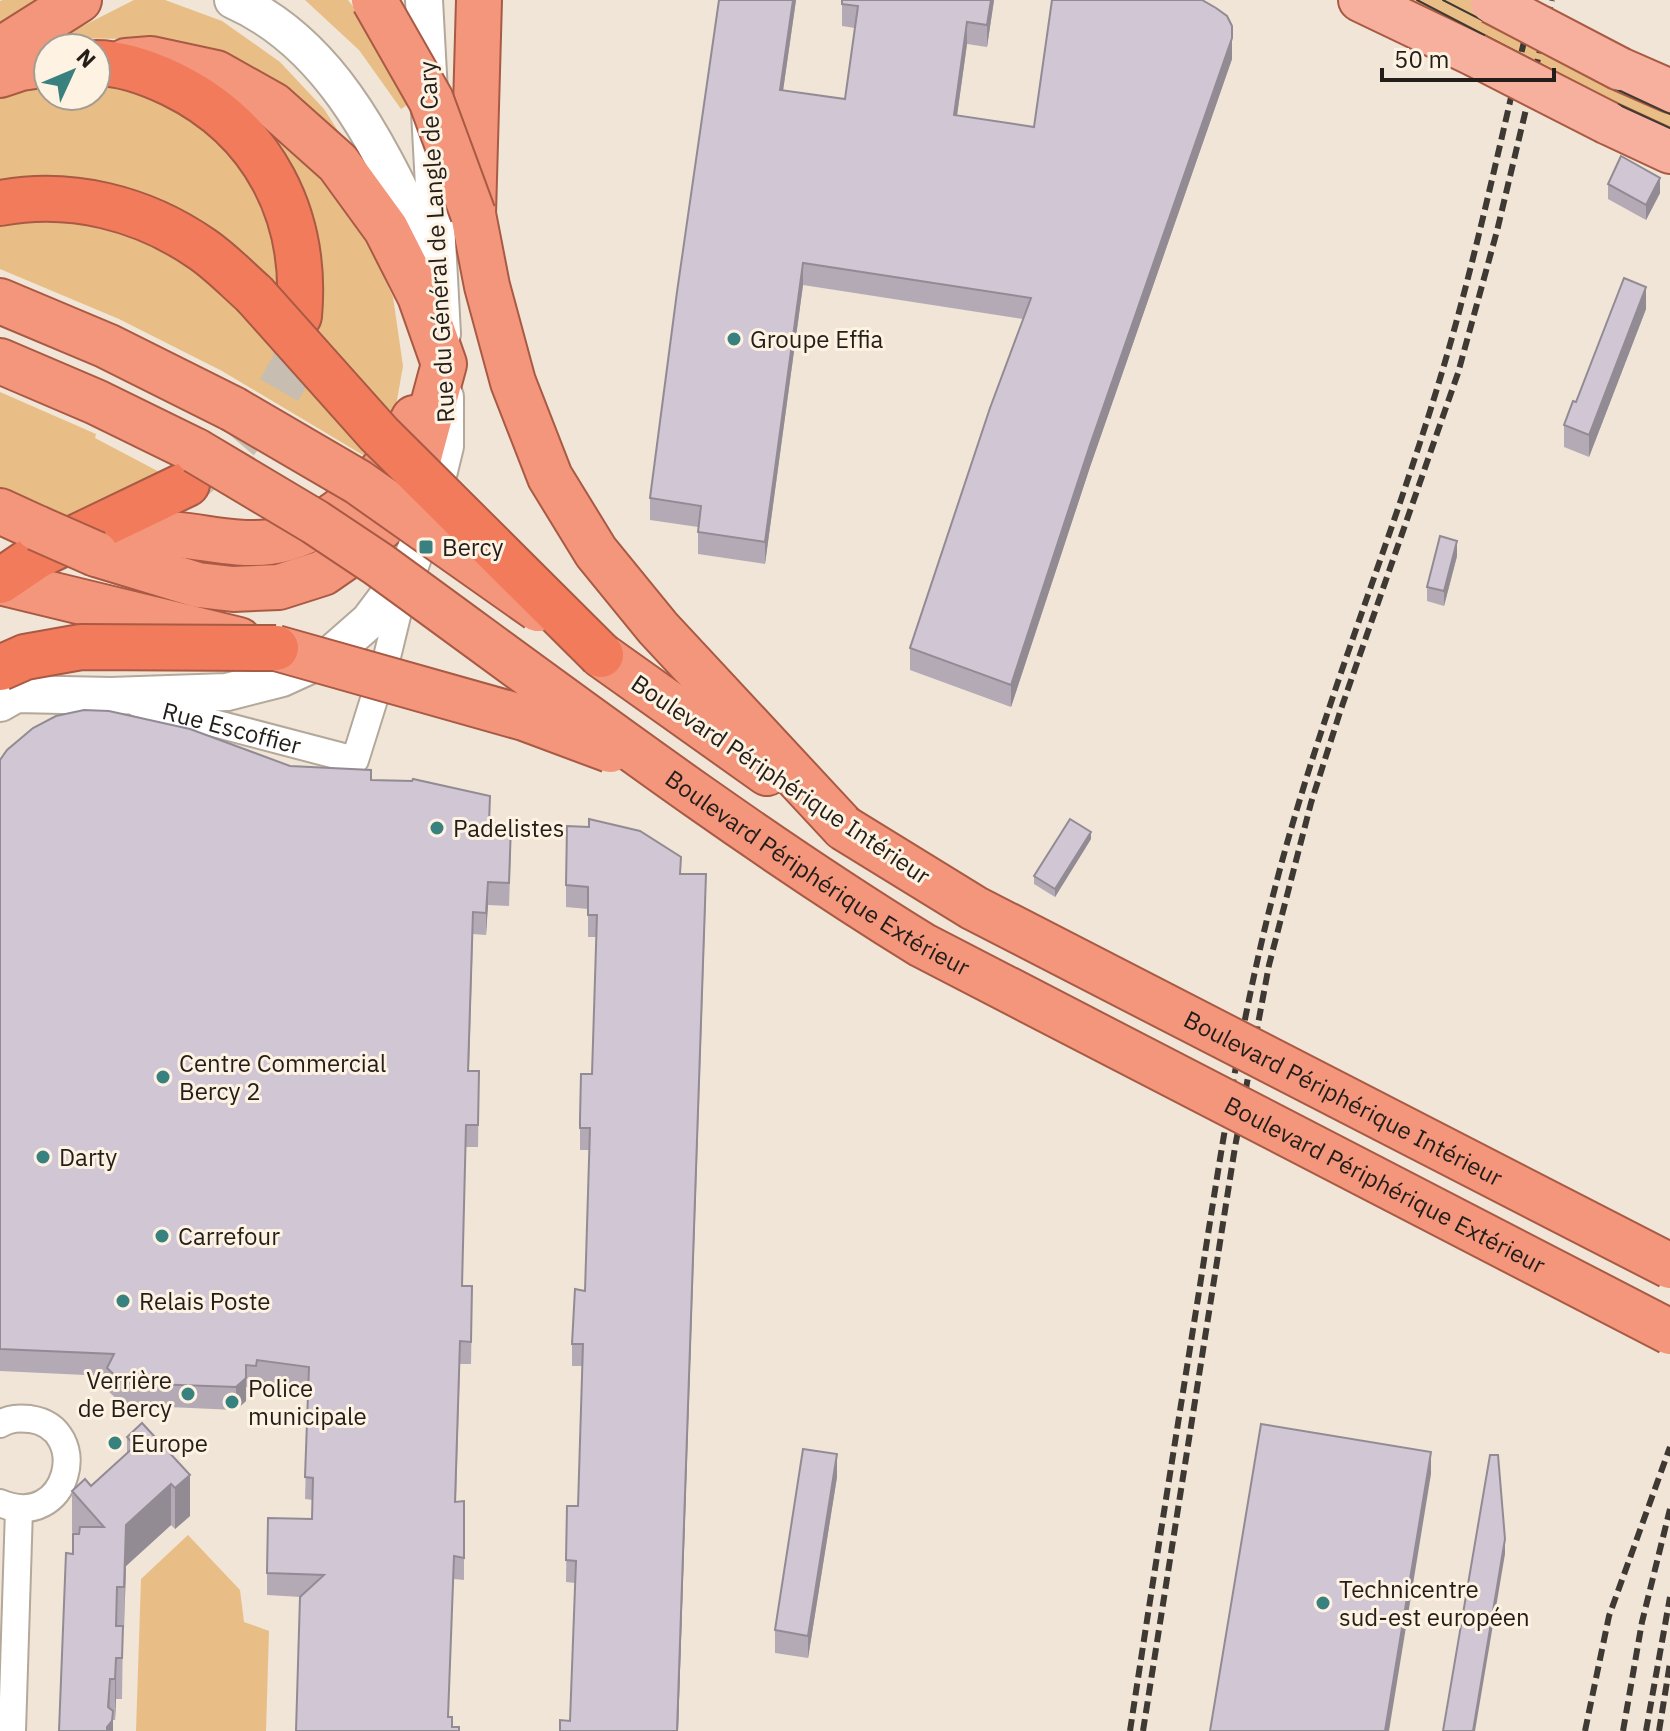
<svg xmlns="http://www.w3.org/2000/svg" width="1670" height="1731" font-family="'IBM Plex Sans',sans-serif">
	<rect width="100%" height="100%" fill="#f0e5d6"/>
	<g fill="#e8be86">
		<polygon points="3,0 55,0 0,33 0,1"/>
		<polygon points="134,0 165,0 222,21 280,62 324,109 358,162 135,39 59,38"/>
		<polygon points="305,0 348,0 374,33 410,103 401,109 359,50"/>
		<polygon points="1379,0 1470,0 1670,103 1670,141"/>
		<polygon points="48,83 48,96 96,96 96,83 129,88 186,112 231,150 264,194 287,302 263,276 0,185 0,94"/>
		<polygon points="216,89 279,128 324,176 362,227 393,297 403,366 394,417 317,336 319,260"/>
		<polygon points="63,218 126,231 186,259 230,295 368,458 222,371 119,319 0,269 0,221"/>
		<polygon points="0,392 96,434 95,438 167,476 63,525 0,499"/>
		<polygon points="188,1535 240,1590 244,1622 269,1631 266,1731 136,1731 141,1579"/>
	</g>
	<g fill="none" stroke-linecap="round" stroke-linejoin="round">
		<polyline stroke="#c7bdb0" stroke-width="44" stroke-dasharray="44 22" stroke-linecap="butt" points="187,484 236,442 276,395 295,362 299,316"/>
		<defs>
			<g id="minor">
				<path id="s1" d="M137 703 355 760 386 661 406 579"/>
				<path d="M0 1424C10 1418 19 1418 30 1419 93 1428 69 1532 0 1503"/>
				<polyline points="12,1731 19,1509"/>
			</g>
			<g id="secondary">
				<path d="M233 0C337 46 383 157 430 252"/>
				<polyline points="424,0 442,334"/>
				<polyline points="0,703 16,694 111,696 227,692 282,678 328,657 369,621 409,568 428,516 445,446 445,397"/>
			</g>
			<g id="primary">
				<polyline points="1360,0 1475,55"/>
				<polyline points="1620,69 1670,91"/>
				<polyline points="1608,123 1670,152"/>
			</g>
			<g id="trunk">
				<polyline points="479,0 473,214 487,286 513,382 550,477 596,552 658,628 844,828"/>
				<polyline points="0,50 79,0"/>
				<polyline points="0,75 21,68 48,64"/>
				<polyline points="0,301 107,346 233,409"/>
				<polyline points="0,361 96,402 196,451"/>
				<polyline points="0,511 37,528"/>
				<path d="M93 530C121 532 150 532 179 535 209 538 240 546 270 542 319 535 366 495 393 456 401 444 407 431 414 418"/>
				<polyline points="96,554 198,585 233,589 279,587 323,573 359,548 390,519 412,483 444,364 420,296 386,229 338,163 273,105 216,73 151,59 126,61"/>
				<polyline points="0,582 239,640"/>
				<polyline points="601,655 767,773"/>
			</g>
			<g id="motorway">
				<path d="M96 63C123 63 149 73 172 84 264 129 308 216 299 316"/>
				<path d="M0 203C71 190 143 208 202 249 221 262 237 279 254 294"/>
				<polyline points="0,581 37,556 187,484"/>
			</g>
		</defs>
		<use href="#minor" stroke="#b3a89a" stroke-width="30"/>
		<use href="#secondary" stroke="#b3a89a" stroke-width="40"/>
		<use href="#primary" stroke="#a95a44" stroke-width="46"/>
		<use href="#trunk" stroke="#a95a44" stroke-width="48"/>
		<use href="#motorway" stroke="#a95a44" stroke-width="48"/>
		<use href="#minor" stroke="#fff" stroke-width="26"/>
		<use href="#secondary" stroke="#fff" stroke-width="36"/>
		<use href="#primary" stroke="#f7b09d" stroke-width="42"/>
		<use href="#trunk" stroke="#f4967c" stroke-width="44"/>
		<use href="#motorway" stroke="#f17b5b" stroke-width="44"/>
		<g stroke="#3f3933" stroke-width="2">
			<polyline points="1417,0 1613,102 1670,128"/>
			<polyline points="1443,0 1616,89 1670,114"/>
		</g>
		<g stroke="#3f3933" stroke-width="6" stroke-dasharray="12 6" stroke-linecap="butt">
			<path d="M1130 1731C1152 1586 1175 1442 1198 1298 1220 1159 1240 1020 1276 884 1320 714 1388 551 1439 382 1477 257 1503 127 1534 0"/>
			<polyline points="1143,1731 1235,1147 1269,965 1311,803 1341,709 1458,373 1497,231 1552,0"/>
			<polyline points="1585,1731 1609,1616 1670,1447"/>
			<polyline points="1623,1731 1642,1622 1670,1509"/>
			<polyline points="1646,1731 1670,1597"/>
			<polyline points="1659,1731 1670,1663"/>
		</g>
		<defs>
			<g id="primary-bridge">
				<polyline points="1492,2 1620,69"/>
				<polyline points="1475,55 1608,123"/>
			</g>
			<g id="trunk-bridge">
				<polyline points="374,0 431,100 473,214"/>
				<polyline points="233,409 358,482 538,609"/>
				<path id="s2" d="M196 451 315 522 378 564C557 694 734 829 922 945L1670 1332"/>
				<polyline points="37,528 96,554"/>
				<polyline points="276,648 524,718 610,750"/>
				<path id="s3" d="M844 828 974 908 1670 1266"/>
			</g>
			<g id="motorway-bridge">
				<polyline points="254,294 379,434 601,655"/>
				<polyline points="0,668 25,657 81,647 276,648"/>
			</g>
		</defs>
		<use href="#primary-bridge" stroke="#a95a44" stroke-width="46" stroke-linecap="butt"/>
		<use href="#trunk-bridge" stroke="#a95a44" stroke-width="48" stroke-linecap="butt"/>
		<use href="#motorway-bridge" stroke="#a95a44" stroke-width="48" stroke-linecap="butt"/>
		<use href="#primary-bridge" stroke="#f7b09d" stroke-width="42"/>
		<use href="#trunk-bridge" stroke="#f4967c" stroke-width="44"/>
		<use href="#motorway-bridge" stroke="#f17b5b" stroke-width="44"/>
	</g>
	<g fill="#b4aab6">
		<polygon points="719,0 796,0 783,90 845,99 855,28 842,26 842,0 994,0 987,47 967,44 957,115 1034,127 1232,59 1090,467 1011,707 910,670 910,648 1023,319 803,285 765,564 698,554 698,527 650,520 650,498"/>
		<polygon points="1608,184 1660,193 1646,220 1608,199"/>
		<polygon points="1646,309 1589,457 1564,447 1564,425 1576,402"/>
		<polygon points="1457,556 1444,606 1427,601 1427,587"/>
		<polygon points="0,760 290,766 371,780 490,823 511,848 509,906 488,905 486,935 473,934 469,1071 479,1071 478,1147 466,1147 462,1286 472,1308 471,1364 460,1364 456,1502 464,1501 464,1580 454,1579 296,1731 301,1597 267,1595 267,1573 312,1519 313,1500 305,1499 308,1389 257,1382 256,1389 246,1387 246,1401 236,1410 123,1405 107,1390 107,1376 0,1371"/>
		<polygon points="1091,839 1055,897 1034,884 1034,876"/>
		<polygon points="681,874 706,896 678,1731 560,1731 570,1721 575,1583 566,1582 567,1506 578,1506 582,1366 572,1366 572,1344 585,1291 590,1150 580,1150 580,1119 592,1074 596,937 588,937 588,909 566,907 566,885"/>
		<polygon points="142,1423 190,1516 175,1529 171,1525 126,1566 124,1628 123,1628 122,1699 116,1699 115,1720 113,1720 113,1731 73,1554 74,1534 72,1532 72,1491 91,1486 127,1453 127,1437"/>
		<polygon points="837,1477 808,1658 775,1653 775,1630"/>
	</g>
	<g fill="#928b94">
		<polygon points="793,0 796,0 780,112 780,90"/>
		<polygon points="991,0 994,0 987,47 987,25"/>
		<polygon points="967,22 967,44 954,137 954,115"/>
		<polygon points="1232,38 1232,59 1090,467 1011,707 1011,685 1090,445"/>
		<polygon points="1660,178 1660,193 1646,220 1646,205"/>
		<polygon points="803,263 803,285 765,564 765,542"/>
		<polygon points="1646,287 1646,309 1589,457 1589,435"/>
		<polygon points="1457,541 1457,556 1444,606 1444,591"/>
		<polygon points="1091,832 1091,839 1055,897 1055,889"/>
		<polygon points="706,874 678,1731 677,1731"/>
		<polygon points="488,882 488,905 486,935 486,913"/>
		<polygon points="246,1378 246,1401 236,1410 236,1387"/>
		<polygon points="1431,1452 1431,1474 1389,1731 1385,1731"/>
		<polygon points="837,1454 837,1477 808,1658 808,1636"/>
		<polygon points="190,1475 190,1516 175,1529 175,1488"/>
		<polygon points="171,1484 171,1525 126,1566 124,1628 126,1525"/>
		<polygon points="1505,1539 1505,1554 1475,1731 1473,1731"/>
		<polygon points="116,1658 116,1699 115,1720 115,1679"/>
		<polygon points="110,1679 109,1724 113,1711 113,1731 107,1731"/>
	</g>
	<g fill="#d1c6d4" stroke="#928b94" stroke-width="2">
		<polygon points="719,0 793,0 780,90 845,99 858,6 842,4 842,0 991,0 987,25 967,22 954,115 1034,127 1052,0 1202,0 1216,8 1227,16 1232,26 1232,38 1090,445 1011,685 910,648 990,408 1031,298 803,263 765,542 698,532 701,506 650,498 677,292"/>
		<polygon points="1621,156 1660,178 1646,205 1608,184"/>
		<polygon points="1624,278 1646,287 1589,435 1564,425 1573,401 1576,402"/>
		<polygon points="1440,536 1457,541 1444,591 1427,587"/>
		<polygon points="84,710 109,711 190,729 290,766 371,770 371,780 412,781 413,779 490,796 489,823 511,825 509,883 488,882 486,913 473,912 468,1071 479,1071 478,1125 466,1125 462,1286 472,1286 471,1342 460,1341 455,1502 464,1501 464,1558 454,1556 448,1717 452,1717 452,1727 459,1727 459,1731 296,1731 300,1597 324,1575 267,1573 268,1518 312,1519 313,1478 305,1477 309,1367 257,1360 256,1366 246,1365 246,1378 236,1387 123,1383 107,1368 114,1354 0,1349 0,760 7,750 33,728 56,716"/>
		<polygon points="589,819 640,831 681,857 680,874 706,874 677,1731 560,1731 560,1720 570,1721 576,1561 566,1560 567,1506 578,1506 583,1344 572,1344 575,1289 585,1291 590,1128 580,1128 580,1119 581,1074 592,1074 597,915 588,915 588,887 566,885 567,826 589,827"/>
		<polygon points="1070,819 1091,832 1055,889 1034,876"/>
		<polygon points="142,1423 190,1475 175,1488 171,1484 126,1525 124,1587 117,1587 116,1626 123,1626 122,1658 116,1658 115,1679 110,1679 108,1707 113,1711 112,1721 107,1727 107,1731 59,1731 66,1553 73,1554 73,1534 79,1534 80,1527 104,1527 72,1491 85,1479 91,1486 135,1446 127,1437"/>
		<polygon points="1261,1424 1431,1452 1385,1731 1210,1731"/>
		<polygon points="803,1449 837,1454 808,1636 775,1630"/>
		<polygon points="1490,1455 1498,1455 1505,1539 1473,1731 1443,1731"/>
	</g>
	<g fill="#39817e" stroke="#fef2e3" stroke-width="3">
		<circle cx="734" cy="339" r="8"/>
		<rect x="418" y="539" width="16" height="16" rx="4"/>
		<circle cx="437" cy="828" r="8"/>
		<circle cx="163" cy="1077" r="8"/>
		<circle cx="43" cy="1157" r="8"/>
		<circle cx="162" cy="1236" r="8"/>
		<circle cx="123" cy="1301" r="8"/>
		<circle cx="188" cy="1394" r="8"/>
		<circle cx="232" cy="1402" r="8"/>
		<circle cx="115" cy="1443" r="8"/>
		<circle cx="1323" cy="1603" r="8"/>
	</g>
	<g text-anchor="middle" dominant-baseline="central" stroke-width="6" stroke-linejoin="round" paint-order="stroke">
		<g font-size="24" fill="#231e19" stroke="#fef2e3">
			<text transform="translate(436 242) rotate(-93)">Rue du Général de Langle de Cary</text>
			<text stroke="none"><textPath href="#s1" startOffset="98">Rue Escoffier</textPath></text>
			<text transform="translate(781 779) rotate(34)">Boulevard Périphérique Intérieur</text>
			<text stroke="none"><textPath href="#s2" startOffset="752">Boulevard Périphérique Extérieur</textPath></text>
			<text stroke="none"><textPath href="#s3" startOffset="568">Boulevard Périphérique Intérieur</textPath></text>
			<text stroke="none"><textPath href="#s2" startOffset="1400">Boulevard Périphérique Extérieur</textPath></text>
		</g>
		<g font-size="24" fill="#231e19" stroke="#fef2e3" text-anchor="start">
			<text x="750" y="339">Groupe Effia</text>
			<text x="442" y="547">Bercy</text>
			<text x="453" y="828">Padelistes</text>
			<text x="179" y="1063">Centre Commercial<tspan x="179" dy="28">Bercy 2</tspan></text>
			<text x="59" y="1157">Darty</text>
			<text x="178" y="1236">Carrefour</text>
			<text x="139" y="1301">Relais Poste</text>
			<text x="172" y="1380" text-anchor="end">Verrière<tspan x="172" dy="28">de Bercy</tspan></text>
			<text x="248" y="1388">Police<tspan x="248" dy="28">municipale</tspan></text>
			<text x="131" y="1443">Europe</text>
			<text x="1339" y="1589">Technicentre<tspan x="1339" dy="28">sud-est européen</tspan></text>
		</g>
	</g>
	<g transform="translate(72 72) rotate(46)"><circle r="38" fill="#fef2e3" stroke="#a69d92" stroke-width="2"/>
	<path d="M0-6L14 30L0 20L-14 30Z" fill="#39817e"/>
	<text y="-12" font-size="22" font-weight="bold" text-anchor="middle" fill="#231e19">N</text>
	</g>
	<path d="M1382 68v12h172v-12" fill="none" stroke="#231e19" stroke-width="4"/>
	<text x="1394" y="68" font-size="24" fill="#231e19" stroke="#fef2e3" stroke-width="6" paint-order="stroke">50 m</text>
</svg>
